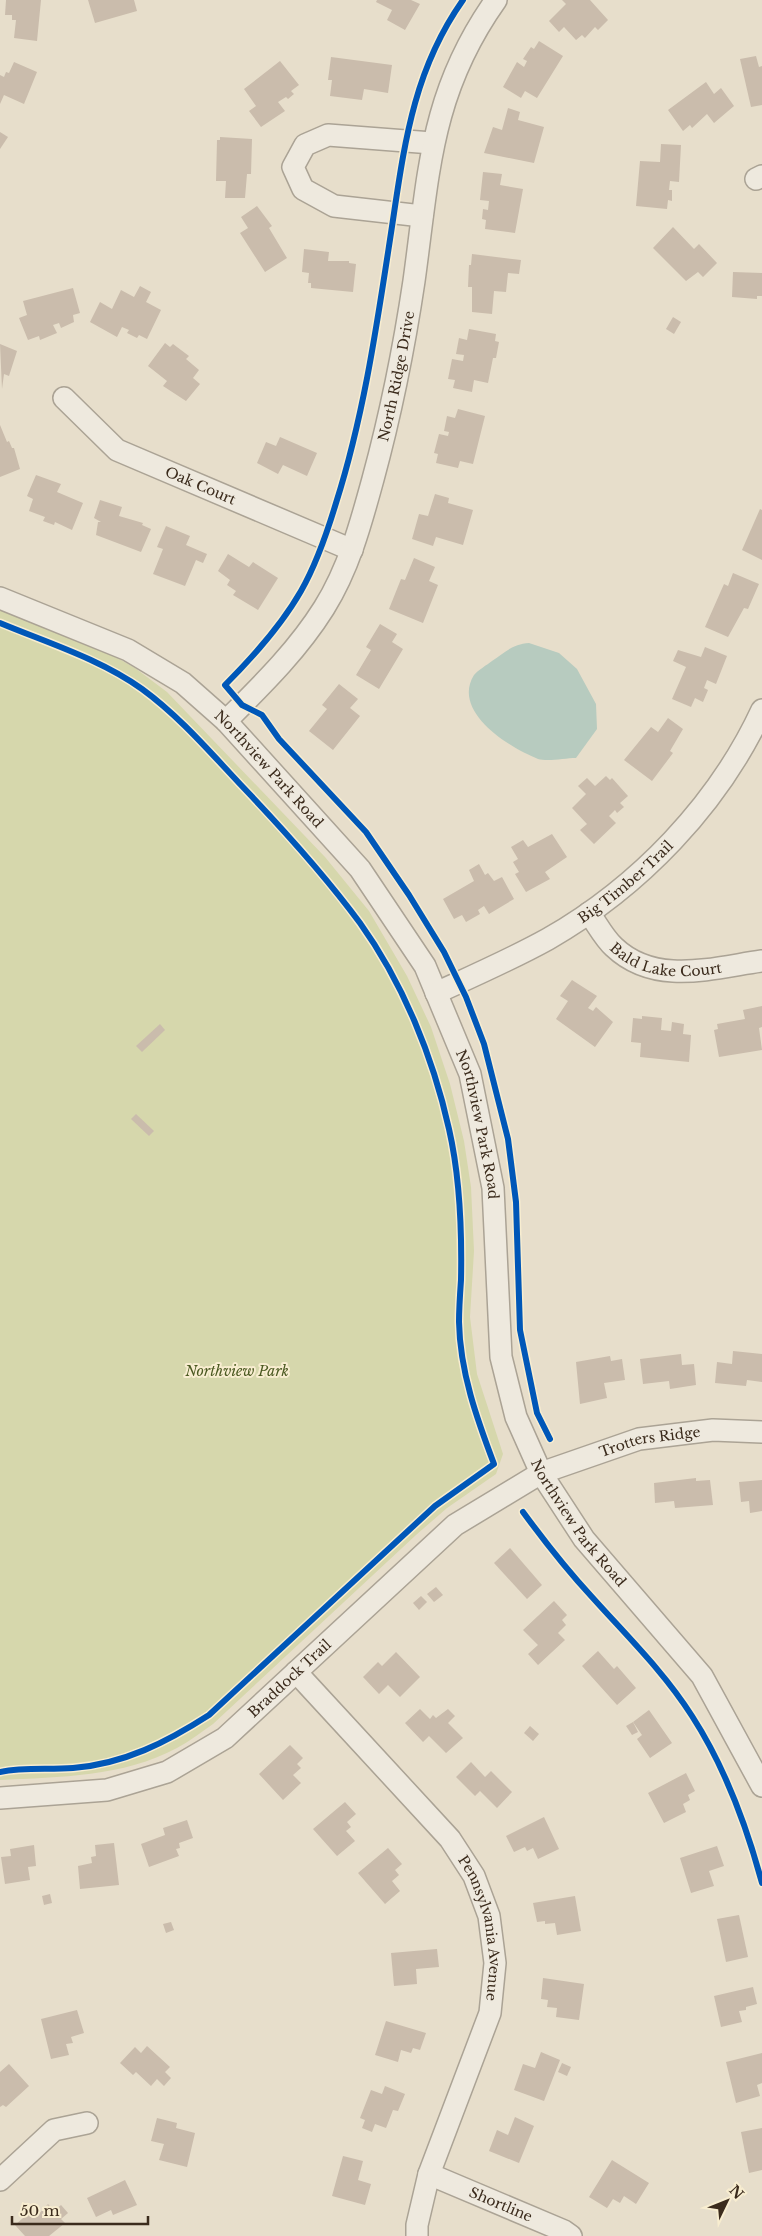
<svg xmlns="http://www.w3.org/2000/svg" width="762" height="2236" font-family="'Libre Baskerville',serif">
	<rect width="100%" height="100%" fill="#e7decb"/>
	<path fill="#d6d7ac" d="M0 605 100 648 135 668 167 692 325 857 369 911 407 976 431 1027 450 1084 464 1141 471 1187 474 1251 470 1317 477 1374 503 1454 496 1474 447 1508 416 1535 213 1724C201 1732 190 1741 177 1748 123 1777 60 1777 0 1780Z"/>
	<path fill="#b7cbbf" d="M529 643 559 653 577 669 596 704 597 729 576 758C565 758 548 762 538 759 510 748 451 712 474 675 478 670 487 665 492 661 505 652 513 644 529 643Z"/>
	<g fill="#cabcac">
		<polygon points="6,0 41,0 37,41 14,38 16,20 12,20 12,15 5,15"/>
		<polygon points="88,0 134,0 137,11 95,23"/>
		<polygon points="377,0 411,0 420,4 405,30 387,20 392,10 376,2"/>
		<polygon points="562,0 590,0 608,20 598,30 595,27 585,38 582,35 576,40 564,27 559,32 549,21 566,4"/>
		<polygon points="539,41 563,56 537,98 525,91 521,98 503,87 517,62 524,67 527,61 523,59 531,47 534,49"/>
		<polygon points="756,56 759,67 762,66 762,105 751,107 740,59"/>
		<polygon points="331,57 392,65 388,93 364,89 362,100 330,96 332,80 328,80"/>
		<polygon points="280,61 299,85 291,91 294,94 288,99 286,97 278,102 285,111 261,127 249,111 256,106 244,89"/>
		<polygon points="14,62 37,72 24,104 4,95 0,104 0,75 4,77 6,72 9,73"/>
		<polygon points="706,82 714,94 721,88 734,106 714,123 707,114 692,128 690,125 683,131 668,110"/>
		<polygon points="508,108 520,112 518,120 544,127 534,163 484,153 493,127 502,130"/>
		<polygon points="0,132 8,137 0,149"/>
		<polygon points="220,137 252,139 251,174 247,174 245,198 225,198 226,181 216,181 217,140 220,140"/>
		<polygon points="661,144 681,145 679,182 670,181 669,190 672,190 672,201 668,200 667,209 636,206 640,161 660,162"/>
		<polygon points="483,172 502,174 500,185 523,189 515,233 485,229 486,220 482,219 483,209 488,210 489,201 480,200"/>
		<polygon points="257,206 272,226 269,228 287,258 265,272 240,233 248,228 241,217"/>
		<polygon points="673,227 694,249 699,244 717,263 703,277 698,272 686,281 653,248"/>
		<polygon points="304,249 329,252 328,261 349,261 349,263 356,264 353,292 311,288 311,283 308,283 309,273 302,272"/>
		<polygon points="472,254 521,260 519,274 508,273 506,292 494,291 492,314 472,312 472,287 468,287 469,265 471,265"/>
		<polygon points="733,272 762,273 762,296 757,296 757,299 732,297"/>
		<polygon points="140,286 151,292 146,302 161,310 147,339 139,335 137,338 127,333 129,330 122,327 117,337 90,322 100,302 112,309 121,290 134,297"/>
		<polygon points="73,288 80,313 73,315 74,322 61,328 59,323 53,325 57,333 40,340 39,336 28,340 19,318 27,315 23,301"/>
		<polygon points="673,317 681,322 674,334 666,329"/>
		<polygon points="469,329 496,334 495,341 499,342 496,358 493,358 488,383 474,380 472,392 453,388 455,380 448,379 452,359 463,361 464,355 456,354 459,338 467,340"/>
		<polygon points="165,343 170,347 173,344 189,356 186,359 199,370 193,378 200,384 186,401 163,386 167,381 148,366"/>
		<polygon points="0,344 17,351 9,376 4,374 2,389"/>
		<polygon points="458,409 485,416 473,464 460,461 458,468 436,463 438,454 434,453 439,434 448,436 449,432 444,431 447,416 455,418"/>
		<polygon points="0,425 7,442 9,441 12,448 14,448 20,469 0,477"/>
		<polygon points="280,437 317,453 307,476 283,465 278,474 257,463 266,442 276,446"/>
		<polygon points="36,475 61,484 57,492 83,503 72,530 55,522 54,525 43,521 45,517 29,511 33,499 27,496"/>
		<polygon points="435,494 449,498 448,503 473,510 463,545 436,537 433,546 412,539 419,514 428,516"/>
		<polygon points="100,500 122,507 119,516 143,523 142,525 151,529 141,552 96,535 98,522 101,522 94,518"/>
		<polygon points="760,509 762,510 762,560 742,550"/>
		<polygon points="166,526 190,536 186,545 207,554 203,563 196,560 185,586 153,574 163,549 157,547"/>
		<polygon points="228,554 249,567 253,562 278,578 258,610 233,595 236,591 227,585 230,580 218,571"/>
		<polygon points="414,558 435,567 429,581 438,585 423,623 389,609 401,579 405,580"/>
		<polygon points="733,573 759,584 748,609 744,608 728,637 705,627 724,584 728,586"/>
		<polygon points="380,624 397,634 392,642 403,649 379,689 356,675 371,650 366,647"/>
		<polygon points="705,647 727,656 716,684 707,680 704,688 708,690 703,702 695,698 691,707 672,699 686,667 673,661 678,650 701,657"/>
		<polygon points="339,684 358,699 350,708 360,716 333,750 309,731 327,709 322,705"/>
		<polygon points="668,718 683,729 670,751 673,753 652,781 624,760 651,727 658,732"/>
		<polygon points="606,776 610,780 612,778 628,796 620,803 624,807 617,813 615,810 609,816 616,823 594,844 580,830 587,824 572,808 586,794 578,786 587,778 595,786"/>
		<polygon points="552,834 567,857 545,872 550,879 526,892 515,874 519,872 513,862 518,859 511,847 523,840 528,847"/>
		<polygon points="479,864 485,875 488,873 494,881 502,877 514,899 489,914 484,906 478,910 480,914 466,922 462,915 454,919 443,899 474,881 469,870"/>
		<polygon points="572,980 597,996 588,1008 593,1011 596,1007 613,1022 595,1047 556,1019 568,1001 560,996"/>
		<polygon points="762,1006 762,1027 759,1028 762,1050 719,1057 714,1030 718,1029 717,1024 745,1019 743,1010"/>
		<polygon points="642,1016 662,1018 661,1030 671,1031 672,1022 684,1024 683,1034 691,1035 689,1062 640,1057 641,1043 631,1042 633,1018 642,1019"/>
		<polygon points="160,1024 165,1030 142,1052 136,1046"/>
		<polygon points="136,1114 154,1131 149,1136 131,1119"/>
		<polygon points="733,1351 762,1354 762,1382 747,1380 746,1386 715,1383 717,1362 732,1364"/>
		<polygon points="681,1354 682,1365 694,1364 696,1385 670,1389 669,1381 643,1384 640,1359"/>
		<polygon points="610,1356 611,1361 622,1359 625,1380 604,1383 607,1398 580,1404 576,1362"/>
		<polygon points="696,1478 696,1481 710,1480 713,1505 675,1508 674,1501 655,1503 654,1483"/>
		<polygon points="762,1480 762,1511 750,1513 749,1501 741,1502 739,1482"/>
		<polygon points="510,1548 542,1585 527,1599 494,1563"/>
		<polygon points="436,1587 443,1595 434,1602 427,1594"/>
		<polygon points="421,1596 427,1602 419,1610 413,1603"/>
		<polygon points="554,1601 567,1615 562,1620 566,1625 558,1633 565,1640 538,1665 528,1654 538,1645 523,1630"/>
		<polygon points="598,1651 614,1669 617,1666 636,1688 617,1705 582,1666"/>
		<polygon points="396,1652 420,1677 400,1697 388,1685 379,1694 363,1677 378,1662 382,1666"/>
		<polygon points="420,1709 430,1719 433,1715 436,1718 448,1709 455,1716 448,1723 463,1738 446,1753 429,1736 423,1742 405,1723"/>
		<polygon points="649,1710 672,1743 650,1758 637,1739 642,1735 633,1722"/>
		<polygon points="633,1722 638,1732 632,1735 626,1726"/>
		<polygon points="530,1726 539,1734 533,1741 524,1733"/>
		<polygon points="290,1745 303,1758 297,1764 301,1768 293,1775 301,1783 283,1800 259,1774"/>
		<polygon points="471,1762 485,1777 491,1771 512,1792 497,1808 480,1791 475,1796 456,1777"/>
		<polygon points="686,1773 695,1791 688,1795 690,1800 683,1804 686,1812 664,1823 648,1793"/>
		<polygon points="345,1802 356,1814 347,1822 351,1827 346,1831 355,1841 337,1856 313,1829"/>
		<polygon points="544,1817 559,1849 538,1859 533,1848 527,1851 525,1847 514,1852 506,1836"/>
		<polygon points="187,1820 193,1838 179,1843 180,1848 176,1849 179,1856 149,1867 141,1844 165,1835 163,1828"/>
		<polygon points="114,1843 119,1885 80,1889 78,1866 92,1863 91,1857 96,1856 95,1845"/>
		<polygon points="34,1845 36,1866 28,1867 30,1880 5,1884 1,1857 11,1856 10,1849"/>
		<polygon points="717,1846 724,1866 709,1871 714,1886 691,1893 680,1858"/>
		<polygon points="388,1848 402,1864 395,1870 399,1875 392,1881 400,1891 385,1904 358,1873"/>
		<polygon points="50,1894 52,1903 44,1905 42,1896"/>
		<polygon points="575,1896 581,1931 557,1935 555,1923 545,1924 545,1921 537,1922 533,1903"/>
		<polygon points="739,1915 748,1957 726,1962 717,1919"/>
		<polygon points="171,1922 174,1930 166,1933 163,1924"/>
		<polygon points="437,1949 439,1967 416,1969 417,1984 394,1986 391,1953"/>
		<polygon points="543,1978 584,1984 579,2020 556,2017 557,2008 547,2007 548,2000 541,1999"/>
		<polygon points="753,1987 757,2004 746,2007 746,2010 739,2011 742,2022 721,2027 714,1996"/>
		<polygon points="77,2010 84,2033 71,2037 73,2043 66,2044 69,2055 51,2059 41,2019"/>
		<polygon points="386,2021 426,2033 420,2050 413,2048 411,2053 401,2050 398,2062 375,2055"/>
		<polygon points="147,2046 170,2067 165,2072 171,2078 164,2086 157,2079 151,2086 136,2072 133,2075 120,2063 135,2047 141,2053"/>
		<polygon points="541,2052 560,2060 544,2101 514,2090 523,2064 535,2068"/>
		<polygon points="762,2053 762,2083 757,2085 760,2096 736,2103 726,2062"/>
		<polygon points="562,2063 571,2067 567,2076 558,2072"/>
		<polygon points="9,2064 29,2086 6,2107 3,2105 0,2107 0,2072"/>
		<polygon points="385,2086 405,2094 398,2111 393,2110 386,2128 375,2124 372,2132 362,2128 365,2120 360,2118 371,2090 382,2094"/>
		<polygon points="515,2117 534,2126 519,2163 489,2151 497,2130 508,2135"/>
		<polygon points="157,2118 177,2123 176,2128 195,2133 187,2167 159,2160 164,2144 151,2141"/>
		<polygon points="762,2128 762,2170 749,2173 741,2132"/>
		<polygon points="343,2156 363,2161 358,2180 371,2184 365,2205 332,2196"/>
		<polygon points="612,2160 649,2183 636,2204 624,2196 620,2203 613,2199 607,2208 589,2197"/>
		<polygon points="125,2180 137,2205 113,2215 111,2210 96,2217 87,2198"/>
		<polygon points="48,2204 54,2211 61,2205 68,2213 61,2219 65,2223 49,2236 25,2236 15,2225 30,2212 35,2218"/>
	</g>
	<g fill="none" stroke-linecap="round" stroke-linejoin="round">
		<defs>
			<g id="minor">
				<polyline points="756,179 762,176"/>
				<polyline points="422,216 334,206 303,189 293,167 305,145 328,135 432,143"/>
				<path id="s1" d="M64 398 117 450 352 550"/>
				<path id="s2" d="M0 598 128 650 183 683 226 721 360 869 425 966 470 1074 493 1188 501 1357 516 1417 541 1473 584 1539 702 1676 762 1786"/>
				<path id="s3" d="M226 721C262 685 297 651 324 608 349 568 361 523 373 479 391 413 404 348 414 281 429 173 430 93 496 0"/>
				<path id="s4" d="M589 913C597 924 604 938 614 947 655 986 712 968 762 961"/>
				<path id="s5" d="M436 993C473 976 512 959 548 939 639 887 718 805 762 710"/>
				<path id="s6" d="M296 1672 450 1839 474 1876 489 1916 495 1963 490 2013 429 2174 417 2225V2236"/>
				<path id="s7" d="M0 1798 107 1790 167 1772 225 1738 455 1525 541 1473 639 1439 713 1430 762 1432"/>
				<path id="s8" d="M429 2174 564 2231 571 2236"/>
				<polyline points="0,2180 54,2130 87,2123"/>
			</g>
		</defs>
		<use href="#minor" stroke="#aba395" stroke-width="24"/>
		<use href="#minor" stroke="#eee9de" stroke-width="21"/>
		<defs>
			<g id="cycleway">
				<path d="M463 0C412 72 404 148 391 233 377 324 364 415 336 503 327 533 317 563 301 591 281 626 253 657 225 685L242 705 262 715 279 739 366 832 409 895 444 952 466 997 484 1044 508 1139 516 1202 520 1330 537 1413 550 1439"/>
				<path d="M0 623C48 643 100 659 142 689 179 716 209 751 240 784 282 828 324 874 360 923 403 983 433 1057 449 1129 460 1177 462 1231 461 1280 460 1294 459 1308 459 1322 460 1372 477 1419 494 1464L435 1506 209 1715C167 1742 124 1764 73 1768 49 1770 24 1767 0 1772"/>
				<path d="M523 1512C545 1542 567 1570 592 1597 627 1636 664 1672 692 1716 725 1767 746 1824 762 1883"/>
			</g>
		</defs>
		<use href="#cycleway" stroke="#f8edd0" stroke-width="9"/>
		<use href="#cycleway" stroke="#0057b8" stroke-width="6"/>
	</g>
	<g text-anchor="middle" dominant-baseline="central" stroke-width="4" stroke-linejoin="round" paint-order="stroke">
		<g font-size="14" fill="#3b2b1c" stroke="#f8edd0">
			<text stroke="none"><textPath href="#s3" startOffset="394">North Ridge Drive</textPath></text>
			<text stroke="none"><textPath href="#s1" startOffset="165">Oak Court</textPath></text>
			<text stroke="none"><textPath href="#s2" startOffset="324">Northview Park Road</textPath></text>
			<text stroke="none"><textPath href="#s5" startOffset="221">Big Timber Trail</textPath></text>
			<text stroke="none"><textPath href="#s4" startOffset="98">Bald Lake Court</textPath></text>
			<text stroke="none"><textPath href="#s2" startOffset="744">Northview Park Road</textPath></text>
			<text stroke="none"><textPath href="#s7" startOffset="765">Trotters Ridge</textPath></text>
			<text stroke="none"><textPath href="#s2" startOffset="1164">Northview Park Road</textPath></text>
			<text stroke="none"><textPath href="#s7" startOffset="325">Braddock Trail</textPath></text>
			<text stroke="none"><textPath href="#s6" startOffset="324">Pennsylvania Avenue</textPath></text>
			<text stroke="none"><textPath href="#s8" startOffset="78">Shortline</textPath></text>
		</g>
		<g font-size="14" font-style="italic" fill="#4b5921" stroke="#f8edd0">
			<text x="237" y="1371">Northview Park</text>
		</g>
	</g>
	<g transform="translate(727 2201) rotate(47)" stroke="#f8edd0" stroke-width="4" paint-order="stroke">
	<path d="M0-4L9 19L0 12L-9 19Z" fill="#3b2b1c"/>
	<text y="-8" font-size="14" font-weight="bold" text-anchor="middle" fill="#3b2b1c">N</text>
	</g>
	<path d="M12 2216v8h136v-8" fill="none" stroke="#3b2b1c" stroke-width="2.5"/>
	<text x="20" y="2216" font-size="15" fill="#3b2b1c" stroke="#f8edd0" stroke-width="4" paint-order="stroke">50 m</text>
</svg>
